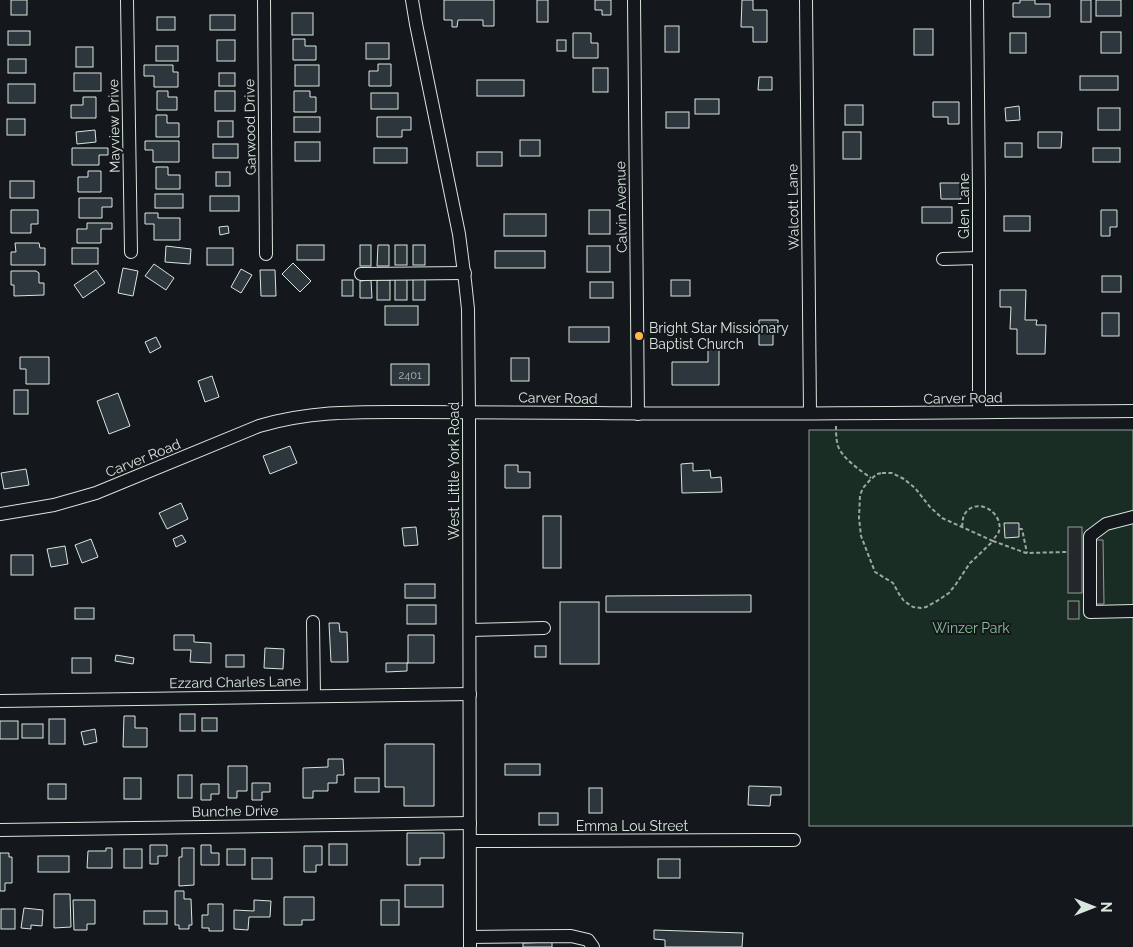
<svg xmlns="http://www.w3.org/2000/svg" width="1133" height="947" font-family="Raleway,sans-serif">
	<rect width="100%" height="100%" fill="#14181c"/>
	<rect fill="#1a2d24" stroke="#939e99" x="809" y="430" width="324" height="396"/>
	<g fill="#24282b" stroke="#939e99">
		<rect x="1068" y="527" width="14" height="66"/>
		<polygon points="1093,540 1103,540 1104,604 1093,604"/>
		<rect x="1068" y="601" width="11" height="18"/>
	</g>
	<g fill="#2c363c" stroke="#d8e6dc">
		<rect x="11" y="0" width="16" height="15"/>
		<polygon points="444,0 494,0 494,26 483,26 483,20 458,20 457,27 452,27 452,20 444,20"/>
		<rect x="537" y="0" width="11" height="22"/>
		<polygon points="595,0 611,0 611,15 602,15 602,10 595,10"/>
		<polygon points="742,0 753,0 753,10 767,10 767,42 753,42 753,27 741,27"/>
		<polygon points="1020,0 1035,0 1035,4 1050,4 1050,17 1013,17 1013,3 1020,3"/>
		<rect x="1081" y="0" width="10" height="22"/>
		<rect x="1096" y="0" width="25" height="16"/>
		<rect x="292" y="13" width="21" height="22"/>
		<rect x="210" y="15" width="25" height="15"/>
		<rect x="157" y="17" width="18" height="13"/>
		<rect x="665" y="26" width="14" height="26"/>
		<rect x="914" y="29" width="19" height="26"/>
		<rect x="8" y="31" width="22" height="14"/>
		<rect x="1101" y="32" width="20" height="21"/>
		<polygon points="573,33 591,33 591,43 598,43 598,58 573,58"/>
		<rect x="1010" y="33" width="16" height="20"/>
		<polygon points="293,39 305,39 305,46 316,46 316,60 293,60"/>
		<rect x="217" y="40" width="18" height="21"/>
		<rect x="557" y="40" width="9" height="11"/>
		<rect x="366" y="43" width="23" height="16"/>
		<rect x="156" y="46" width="22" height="15"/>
		<rect x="76" y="47" width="17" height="20"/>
		<rect x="8" y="59" width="18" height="14"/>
		<polygon points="378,64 391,64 391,86 369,86 369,71 378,71"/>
		<polygon points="144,65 173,65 173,72 178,72 178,87 154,87 154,76 144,76"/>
		<rect x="295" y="65" width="24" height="21"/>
		<rect x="593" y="68" width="15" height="24"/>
		<rect x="74" y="73" width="27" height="18"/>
		<rect x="219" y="73" width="16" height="13"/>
		<rect x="1080" y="76" width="38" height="14"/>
		<polygon points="759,77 772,77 772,90 758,90"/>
		<rect x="477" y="80" width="47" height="16"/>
		<rect x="8" y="84" width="27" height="19"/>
		<polygon points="157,91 168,91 168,97 177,97 177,110 157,110"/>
		<rect x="215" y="91" width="20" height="20"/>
		<polygon points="294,91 310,91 310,97 316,97 316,112 294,112"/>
		<rect x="371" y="93" width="27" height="16"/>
		<polygon points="83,97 96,97 96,118 71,118 71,105 83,105"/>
		<rect x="695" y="99" width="24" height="15"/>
		<polygon points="933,102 959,102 959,124 948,124 948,117 933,117"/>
		<rect x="845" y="105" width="18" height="20"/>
		<polygon points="1019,106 1020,120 1006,121 1005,108"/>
		<rect x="1098" y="108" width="22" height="22"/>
		<rect x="666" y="112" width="23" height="16"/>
		<polygon points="156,115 167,115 167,123 179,123 179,137 156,137"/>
		<rect x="294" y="117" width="26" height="15"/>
		<polygon points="377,117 411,117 411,130 402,130 402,137 377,137"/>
		<rect x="7" y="119" width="18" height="16"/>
		<rect x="218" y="121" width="15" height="16"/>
		<polygon points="95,130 96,142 77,144 76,132"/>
		<rect x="843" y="132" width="18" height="27"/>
		<polygon points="1038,132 1062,132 1061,148 1038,148"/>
		<rect x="520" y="140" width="20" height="16"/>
		<polygon points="145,141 179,141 179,162 153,162 153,150 145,150"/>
		<rect x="295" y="142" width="25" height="19"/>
		<rect x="1005" y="143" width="17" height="14"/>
		<rect x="213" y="144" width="25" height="14"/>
		<polygon points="72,148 108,148 108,155 99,155 99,165 72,165"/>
		<rect x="374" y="148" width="33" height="15"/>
		<rect x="1093" y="148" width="27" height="14"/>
		<rect x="477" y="152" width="25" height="14"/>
		<polygon points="156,167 168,167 168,175 180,175 180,189 156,189"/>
		<polygon points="88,171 101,171 101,192 78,192 78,177 88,177"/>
		<rect x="216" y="172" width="14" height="14"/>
		<rect x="10" y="181" width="24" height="17"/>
		<polygon points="940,183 961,183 961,199 941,199"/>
		<rect x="155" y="194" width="28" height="14"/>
		<rect x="210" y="196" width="29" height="15"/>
		<polygon points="79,198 112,198 112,207 102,207 102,218 79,218"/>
		<rect x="922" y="207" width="30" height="16"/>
		<polygon points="11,210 38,210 38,224 31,224 31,233 11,233"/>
		<rect x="589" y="210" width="21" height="24"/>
		<polygon points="1101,210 1117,210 1117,227 1110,227 1110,236 1101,236"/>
		<polygon points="145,213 158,213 158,218 180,218 180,240 154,240 154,224 145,224"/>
		<rect x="504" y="214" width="42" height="22"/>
		<rect x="1004" y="216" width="26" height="15"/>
		<polygon points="87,223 112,223 112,229 101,229 101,243 77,243 77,229 87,229"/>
		<polygon points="228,226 229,233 220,235 219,227"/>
		<polygon points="15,243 39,243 40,248 45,248 45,265 11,265 11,252 16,252"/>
		<rect x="297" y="245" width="27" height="15"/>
		<rect x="360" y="245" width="11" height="21"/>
		<polygon points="378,245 389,245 389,266 377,266"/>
		<rect x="395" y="245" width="12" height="20"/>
		<rect x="413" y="245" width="12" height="20"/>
		<polygon points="166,246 191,249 190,264 165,262"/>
		<rect x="587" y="246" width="23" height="26"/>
		<rect x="72" y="248" width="26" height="16"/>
		<rect x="207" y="248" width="26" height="17"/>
		<rect x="495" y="251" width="50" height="17"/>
		<polygon points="293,263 311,281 300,292 282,274"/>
		<polygon points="154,264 174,278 166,290 145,276"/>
		<polygon points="123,268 138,271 133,296 118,293"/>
		<polygon points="241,269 252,275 241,293 231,287"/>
		<polygon points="96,270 105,283 83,298 74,285"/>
		<polygon points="260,270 275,270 276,296 261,296"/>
		<polygon points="11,271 36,271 39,273 39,283 44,283 44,295 14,296 14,285 11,285"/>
		<rect x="1102" y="276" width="19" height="16"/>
		<rect x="395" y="279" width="12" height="21"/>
		<rect x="413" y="279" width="12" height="21"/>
		<rect x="342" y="280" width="11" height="16"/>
		<polygon points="371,280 372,298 360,298 360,281"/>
		<rect x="377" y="280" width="13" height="20"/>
		<rect x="671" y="280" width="19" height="16"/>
		<rect x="590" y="282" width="23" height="16"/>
		<polygon points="1000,290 1026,290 1025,320 1037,320 1036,325 1046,325 1045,354 1017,354 1017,329 1010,329 1011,307 1000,307"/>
		<rect x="385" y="306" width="33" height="19"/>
		<rect x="1102" y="313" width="17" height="23"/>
		<polygon points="759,320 778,320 778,332 773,332 773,345 759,345"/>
		<rect x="569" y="327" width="40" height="15"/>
		<polygon points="156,337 161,347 150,353 145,342"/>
		<polygon points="708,341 719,341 719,385 672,385 672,362 708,362"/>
		<polygon points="20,357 49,357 49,384 26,384 26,369 20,369"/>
		<rect x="511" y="358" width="18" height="23"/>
		<rect x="391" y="364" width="38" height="21"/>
		<polygon points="212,376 219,397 205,402 198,381"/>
		<rect x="14" y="390" width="14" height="24"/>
		<polygon points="118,393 130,426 109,434 97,401"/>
		<polygon points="290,446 297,463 270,474 263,456"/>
		<polygon points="693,463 693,471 710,470 711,478 721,477 722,492 682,493 681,464"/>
		<polygon points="505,465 518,465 518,472 530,472 530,488 505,488"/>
		<polygon points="26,469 29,485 4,489 1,473"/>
		<polygon points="181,503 188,519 167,529 159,513"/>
		<rect x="543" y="516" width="18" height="52"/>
		<polygon points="1004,523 1019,523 1019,537 1005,538"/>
		<polygon points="416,527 418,545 404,546 402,528"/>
		<polygon points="182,535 186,542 176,547 173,539"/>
		<polygon points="91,539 98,557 82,563 75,545"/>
		<polygon points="65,546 68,564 51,567 47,549"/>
		<rect x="11" y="555" width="22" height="20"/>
		<rect x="405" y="584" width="30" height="14"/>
		<polygon points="751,595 751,612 606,612 606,596"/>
		<rect x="560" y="602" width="39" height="62"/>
		<rect x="407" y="605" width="29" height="19"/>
		<rect x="75" y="608" width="19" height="11"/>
		<polygon points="329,623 339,623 340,632 347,632 348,662 331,662"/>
		<polygon points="174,635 194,635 194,642 211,643 211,663 190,662 191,650 174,650"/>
		<polygon points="408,635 434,635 434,663 407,663 407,671 386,672 386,663 408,663"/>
		<rect x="535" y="646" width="11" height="11"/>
		<polygon points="265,648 284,649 283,669 264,668"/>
		<polygon points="116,655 134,658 133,664 115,661"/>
		<rect x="226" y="655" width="18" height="12"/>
		<rect x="72" y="658" width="19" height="15"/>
		<rect x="180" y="714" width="15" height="17"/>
		<polygon points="124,716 135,716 135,728 147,728 147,747 123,747"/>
		<rect x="202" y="718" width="15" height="13"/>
		<rect x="49" y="719" width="16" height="25"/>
		<rect x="0" y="721" width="18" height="18"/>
		<rect x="22" y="724" width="21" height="14"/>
		<polygon points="95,729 97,742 84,745 81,732"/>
		<polygon points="385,744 434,744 434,806 404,806 404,787 385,787"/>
		<polygon points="328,759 343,759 344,775 337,775 337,783 328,783 328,791 313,791 313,798 303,798 303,768 328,767"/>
		<rect x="505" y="764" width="35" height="11"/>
		<polygon points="228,766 247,766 247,791 237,791 237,798 228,798"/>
		<rect x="178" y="775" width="14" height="23"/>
		<rect x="124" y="778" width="17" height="21"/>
		<rect x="355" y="778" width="24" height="14"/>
		<polygon points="252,783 270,783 270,792 262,792 262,800 252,800"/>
		<rect x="48" y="784" width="18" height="15"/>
		<polygon points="201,784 219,784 219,794 211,794 211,800 201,800"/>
		<polygon points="749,786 781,787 781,795 771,795 770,806 748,805"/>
		<rect x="589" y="788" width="13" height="25"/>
		<rect x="539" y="813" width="19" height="12"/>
		<polygon points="407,833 444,833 444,858 420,858 420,865 407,865"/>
		<rect x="329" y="844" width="18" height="21"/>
		<polygon points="150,845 167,845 167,856 158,856 158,864 150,864"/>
		<polygon points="201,845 211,845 211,853 219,853 219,865 201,865"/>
		<polygon points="304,846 322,846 322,865 316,865 316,872 304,872"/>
		<polygon points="106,848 112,848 112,868 87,868 88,851 106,851"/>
		<polygon points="182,848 194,848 194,885 179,886 179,857 182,857"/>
		<rect x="124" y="849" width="18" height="19"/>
		<rect x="227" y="849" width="18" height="16"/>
		<polygon points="0,853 9,853 9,857 12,857 12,883 5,883 5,891 0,891"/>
		<rect x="38" y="856" width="31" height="16"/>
		<rect x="252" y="858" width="20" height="21"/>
		<rect x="658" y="859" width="22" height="19"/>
		<rect x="405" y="885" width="38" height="22"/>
		<polygon points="175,891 184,891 184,899 191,899 192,925 189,925 189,929 179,929 179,925 175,925"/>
		<polygon points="54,894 70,894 71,927 54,928"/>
		<polygon points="284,897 314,897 314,920 302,920 302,925 284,925"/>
		<polygon points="73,900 95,900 95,924 87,924 87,930 74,930"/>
		<polygon points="254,900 271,901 270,917 249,917 248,930 234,929 234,910 254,911"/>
		<rect x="381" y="900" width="18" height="25"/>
		<polygon points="208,904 223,904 223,931 209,931 209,928 202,928 202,915 208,915"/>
		<polygon points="24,908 43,910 42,926 31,925 31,929 21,928"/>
		<rect x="1" y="909" width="14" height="20"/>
		<rect x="144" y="911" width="23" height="13"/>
		<polygon points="654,930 743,933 742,947 665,947 665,940 654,939"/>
		<polygon points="552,942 552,947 523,947 523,943"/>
	</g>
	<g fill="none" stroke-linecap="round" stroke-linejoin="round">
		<defs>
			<g id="minor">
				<polyline points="127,0 131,252"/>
				<polyline points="264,0 266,254"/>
				<polyline points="412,0 416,24 459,234 465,281 468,309 469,412 470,947"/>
				<polyline points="634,0 638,414"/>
				<polyline points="806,0 810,413"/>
				<polyline points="977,0 979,193 979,412"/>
				<polyline points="943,259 979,258"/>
				<polyline points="361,274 465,273"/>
				<path d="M0 514 54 505 96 493 259 426C313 410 361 412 416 412 476 412 536 413 597 413 775 415 954 412 1133 411"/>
				<polyline points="1133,517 1106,524 1090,536 1090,612 1133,611"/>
				<polyline points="313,622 314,696"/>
				<polyline points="470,630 544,628"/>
				<polyline points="0,701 470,694"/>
				<polyline points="0,830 470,823"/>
				<polyline points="470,841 794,840"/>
				<polyline points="470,937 571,936 588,940 593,947"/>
			</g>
		</defs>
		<use href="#minor" stroke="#d8e6dc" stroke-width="14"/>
		<g stroke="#9da8a2" stroke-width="2" stroke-dasharray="4 2.5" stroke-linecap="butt">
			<path d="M836 426C836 432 836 439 838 446 842 458 861 471 871 478"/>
			<polygon points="882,473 892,473 904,479 915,488 930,507 942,518 993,541 970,563 956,584 949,593 937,601 926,607 921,608 913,607 904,601 899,594 893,583 875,572 861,536 859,518 860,495 863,488 870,480 877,474"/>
			<path d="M962 527C963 521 962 516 967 511 981 497 1006 516 998 534 996 536 994 538 993 541L1026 553 1067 552"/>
			<polyline points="1019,529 1022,529 1027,553"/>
		</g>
		<use href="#minor" stroke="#14181c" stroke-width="12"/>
	</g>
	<circle fill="#ffb74d" stroke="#14181c" stroke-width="2" cx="639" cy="336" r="5"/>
	<g text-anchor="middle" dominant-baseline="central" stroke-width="4" stroke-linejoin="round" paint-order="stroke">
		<g font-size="11" fill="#adbab4">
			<text x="410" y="375">2401</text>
		</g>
		<g font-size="14" fill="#d8e6dc" stroke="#14181c">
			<text transform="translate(114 126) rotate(-91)">Mayview Drive</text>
			<text transform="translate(250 127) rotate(-91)">Garwood Drive</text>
			<text transform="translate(964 206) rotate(-90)">Glen Lane</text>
			<text transform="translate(621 207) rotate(-91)">Calvin Avenue</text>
			<text transform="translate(793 207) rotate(-91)">Walcott Lane</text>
			<text transform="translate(558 398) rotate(1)">Carver Road</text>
			<text transform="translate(963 398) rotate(-1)">Carver Road</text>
			<text transform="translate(143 458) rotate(-22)">Carver Road</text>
			<text transform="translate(454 471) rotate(-90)">West Little York Road</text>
			<text transform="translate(235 682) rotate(-1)">Ezzard Charles Lane</text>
			<text transform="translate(235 811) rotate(-1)">Bunche Drive</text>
			<text x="632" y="826">Emma Lou Street</text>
		</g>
		<g font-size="14" fill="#d8e6dc" stroke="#14181c" text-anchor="start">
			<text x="649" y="328">Bright Star Missionary<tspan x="649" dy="16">Baptist Church</tspan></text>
		</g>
		<g font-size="14" fill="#8ac095" stroke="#14181c">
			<text x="971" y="628">Winzer Park</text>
		</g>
	</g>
	<g transform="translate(1093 907) rotate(90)" stroke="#14181c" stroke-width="4" paint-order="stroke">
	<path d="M0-4L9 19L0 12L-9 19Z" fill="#d8e6dc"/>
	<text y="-8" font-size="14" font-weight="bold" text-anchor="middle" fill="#d8e6dc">N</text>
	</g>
</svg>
